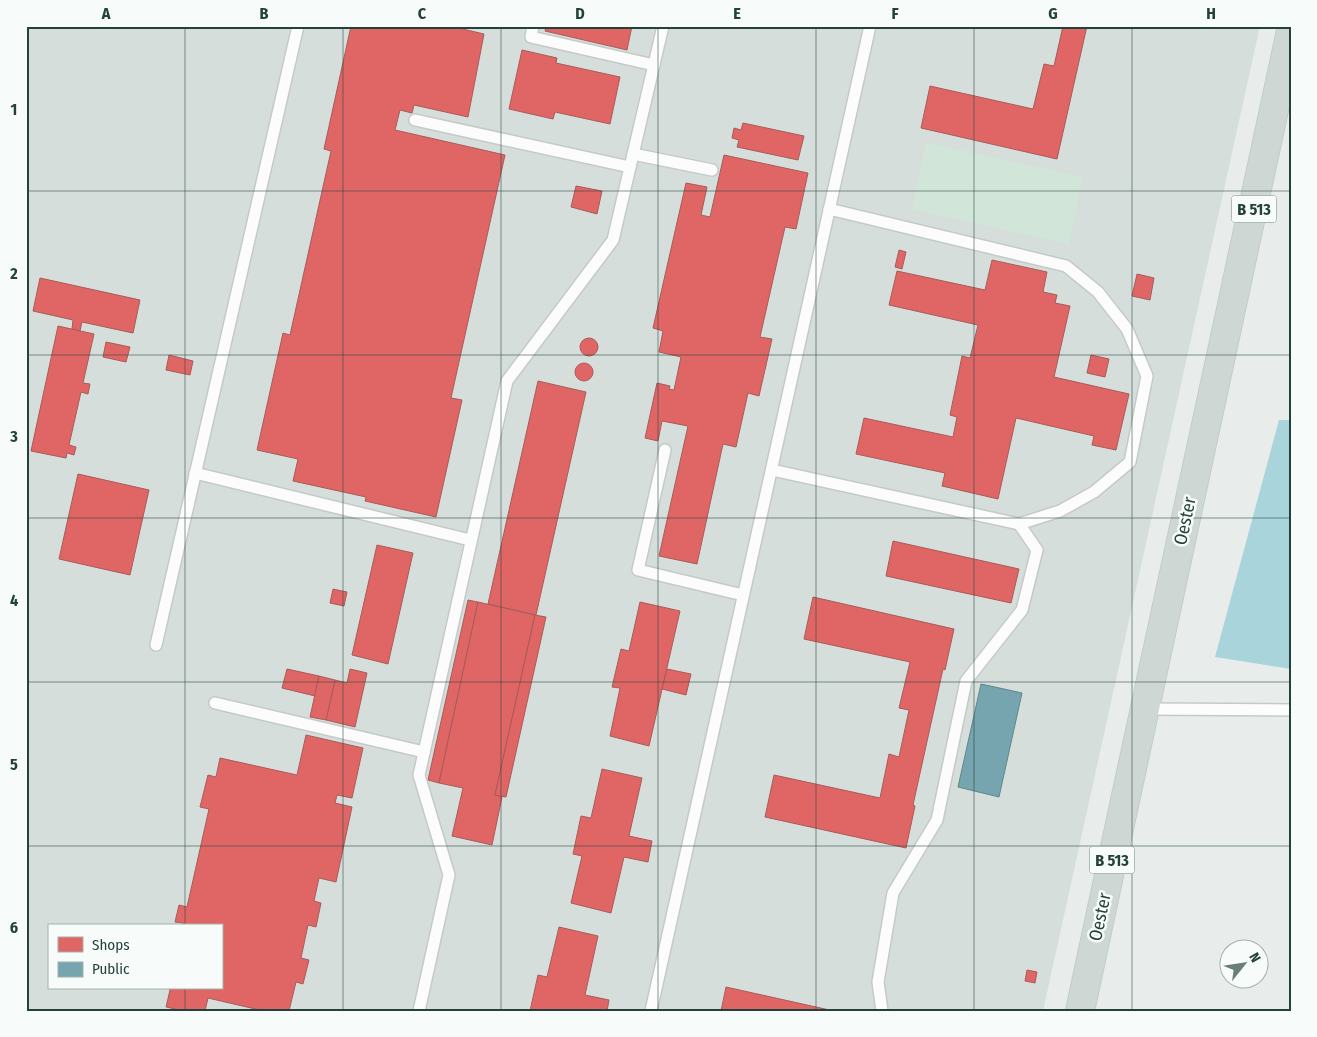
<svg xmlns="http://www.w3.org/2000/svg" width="1317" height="1037" font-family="'Fira Sans Condensed',sans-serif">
	<rect width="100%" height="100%" fill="#e8edeb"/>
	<path fill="#d6dedb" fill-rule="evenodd" d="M26 26H1260L1043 1011H26ZM49 926H221V988H49Z"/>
	<polygon fill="#d1e6d8" points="926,143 1082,177 1069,244 912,209"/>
	<polygon fill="#a9d4db" points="1279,420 1291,420 1291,669 1215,657"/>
	<g fill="#e06666" stroke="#a85b59">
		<polygon points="351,26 450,26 484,34 468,117 414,105 412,113 400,110 395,130 505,155 451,398 462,400 436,517 365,501 366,497 293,481 298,459 257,450 283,333 290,335 331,151 324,149"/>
		<polygon points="546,26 632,26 627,50 545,31"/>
		<polygon points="1063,26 1087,26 1057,159 921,128 930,86 1033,109 1044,64 1054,66"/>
		<polygon points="522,50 557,58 556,63 620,77 610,124 555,112 553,119 509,109"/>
		<polygon points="743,123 804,136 798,160 737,147 739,140 732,138 734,128 741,130"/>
		<polygon points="724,155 808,173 796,229 785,227 760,337 772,339 759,396 748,393 736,447 723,444 697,564 659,556 688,426 662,421 658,441 645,438 657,383 670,386 669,389 674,390 681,357 659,352 663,331 653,328 686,183 707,187 701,215 710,217"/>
		<polygon points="576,186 602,191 597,214 571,207"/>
		<polygon points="899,250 906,252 902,269 895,267"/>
		<polygon points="992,260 1047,272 1043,292 1057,295 1055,303 1070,306 1054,377 1129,394 1116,450 1092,445 1094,436 1016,418 998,499 942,486 945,473 856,454 864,418 953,437 957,417 950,415 962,356 970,358 978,325 889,305 897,271 985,290"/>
		<polygon points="1137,274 1154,278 1150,300 1132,296"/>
		<polygon points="40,278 140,300 133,333 82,322 80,331 72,329 73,320 33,311"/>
		<polygon points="58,326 94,334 83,383 90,384 88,394 81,392 69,445 76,447 74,455 67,453 66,458 31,451"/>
		<circle cx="589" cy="347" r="9"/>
		<polygon points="106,342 130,347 126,362 103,357"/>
		<polygon points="169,355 193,361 190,375 166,370"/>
		<polygon points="1091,355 1109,359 1105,377 1087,373"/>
		<circle cx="584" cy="372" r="9"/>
		<polygon points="538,381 586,392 536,615 488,604"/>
		<polygon points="78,474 149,490 130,575 59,559"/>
		<polygon points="893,541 1019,569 1011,603 886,576"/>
		<polygon points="377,545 413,553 388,664 352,655"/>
		<polygon points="333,589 347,592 344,606 330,603"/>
		<polygon points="813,597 954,629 945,670 943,669 913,805 915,806 906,848 765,817 774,775 880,798 889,754 899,757 909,710 899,708 910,662 804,639"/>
		<polygon points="468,600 478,602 439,783 428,780"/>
		<polygon points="478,602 535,615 495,795 502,797 492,845 452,836 463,788 439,783"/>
		<polygon points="640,602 680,611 649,746 610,736 620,688 612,687 621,649 629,651"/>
		<polygon points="535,615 546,617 506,797 495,795"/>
		<polygon points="287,669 319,676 315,696 282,688"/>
		<polygon points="350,669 367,673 355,727 326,720 335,680 347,683"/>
		<polygon points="667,669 691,674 686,695 662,689"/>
		<polygon points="319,676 335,680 326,720 310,717"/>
		<polygon points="306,735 363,748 352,798 337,795 335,803 352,807 336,882 319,878 314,901 321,903 316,927 308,925 301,958 309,960 303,984 296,982 289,1011 264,1011 208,998 205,1011 184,1011 166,1007 170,990 169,988 221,988 221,926 183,926 183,923 175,922 179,905 187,907 209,809 200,807 208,775 216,777 220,758 297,775"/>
		<polygon points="602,769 642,778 629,836 652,841 648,862 624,857 611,913 571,903 582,856 573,854 581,816 591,818"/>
		<polygon points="559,927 598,936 585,995 609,1000 607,1011 530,1011 538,975 547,977"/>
		<polygon points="1027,970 1037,972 1035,983 1025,981"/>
		<polygon points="726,987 834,1011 721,1011"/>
	</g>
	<polygon fill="#76a5af" stroke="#5d878c" points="981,684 1022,693 999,797 958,787"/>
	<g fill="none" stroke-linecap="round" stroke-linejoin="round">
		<defs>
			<g id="lane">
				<polyline points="533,26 531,37 654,65"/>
				<polyline points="415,120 630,167"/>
				<polyline points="633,154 712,170"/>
				<polyline points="665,450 638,570 743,595"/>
				<polyline points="772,470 1019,524 1060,511 1094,492 1130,462 1147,376 1127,329 1098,292 1066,266 829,209"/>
				<polyline points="195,473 470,540"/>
				<polyline points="156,645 298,26"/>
				<polyline points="215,703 424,752"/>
				<polyline points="1144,709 1291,710"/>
				<polyline points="419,1011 449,875 419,775 507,381 613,240 663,26"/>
				<polyline points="651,1011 870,26"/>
				<polyline points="882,1011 878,982 893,893 937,820 966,681 1022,610 1037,550 1019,524"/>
			</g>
			<path id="primary" d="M1080 1011C1149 684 1223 358 1291 31"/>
		</defs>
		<use href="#lane" stroke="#c5cac8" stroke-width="14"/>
		<use href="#primary" stroke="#c3ccc9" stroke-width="30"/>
		<use href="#lane" stroke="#fcfcfc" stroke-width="11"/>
		<use href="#primary" stroke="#cfd7d5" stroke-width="28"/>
	</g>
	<path fill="none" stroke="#24423a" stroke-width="1" stroke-opacity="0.55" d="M185 26V926M343 26V1011M501 26V1011M658 26V1011M816 26V1011M974 26V1011M1132 26V1011M26 191H1291M26 355H1291M26 518H1291M26 682H1291M26 846H1291M185 988V1011"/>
	<g text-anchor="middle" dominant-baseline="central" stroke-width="5" stroke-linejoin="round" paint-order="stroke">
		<g fill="#f7fbf9" stroke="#637a73" stroke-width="1">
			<rect x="1231.5" y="195.5" width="45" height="27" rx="4"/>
			<rect x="1089.5" y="846.5" width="45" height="27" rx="4"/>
		</g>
		<g font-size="16" font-weight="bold" fill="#24423a">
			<text x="1254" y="209">B 513</text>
			<text x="1112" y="860">B 513</text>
		</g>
		<g font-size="18" fill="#24423a" stroke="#f7fbf9">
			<text transform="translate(1185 521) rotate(-78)">Oester</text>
			<text transform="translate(1100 917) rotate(-78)">Oester</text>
		</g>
	</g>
	<rect width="1317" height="1037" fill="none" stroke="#f7fbf9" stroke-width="55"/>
	<rect x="48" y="924" width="175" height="65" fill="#f7fbf9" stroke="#a3b1ad"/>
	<rect x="58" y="937" width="25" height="15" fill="#e06666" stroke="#a3b1ad"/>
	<text x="92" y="950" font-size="15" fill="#24423a">Shops</text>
	<rect x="58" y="962" width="25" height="15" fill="#76a5af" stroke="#a3b1ad"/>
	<text x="92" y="974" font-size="15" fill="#24423a">Public</text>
	<g transform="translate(1244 964) rotate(60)"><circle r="24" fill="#f7fbf9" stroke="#a3b1ad"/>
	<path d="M0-4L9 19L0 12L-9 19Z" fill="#697e78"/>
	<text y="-8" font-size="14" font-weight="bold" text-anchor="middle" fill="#24423a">N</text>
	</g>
	<rect x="28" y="28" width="1262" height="982" fill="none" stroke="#24423a" stroke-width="2"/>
	<g font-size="16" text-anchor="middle" font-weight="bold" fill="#24423a">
		<text x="106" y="19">A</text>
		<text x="264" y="19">B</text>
		<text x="422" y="19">C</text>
		<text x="580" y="19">D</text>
		<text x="737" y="19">E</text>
		<text x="895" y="19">F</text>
		<text x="1053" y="19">G</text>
		<text x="1211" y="19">H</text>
		<text x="14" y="115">1</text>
		<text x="14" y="279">2</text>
		<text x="14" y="442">3</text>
		<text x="14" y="606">4</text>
		<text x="14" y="770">5</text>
		<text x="14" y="933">6</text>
	</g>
</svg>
